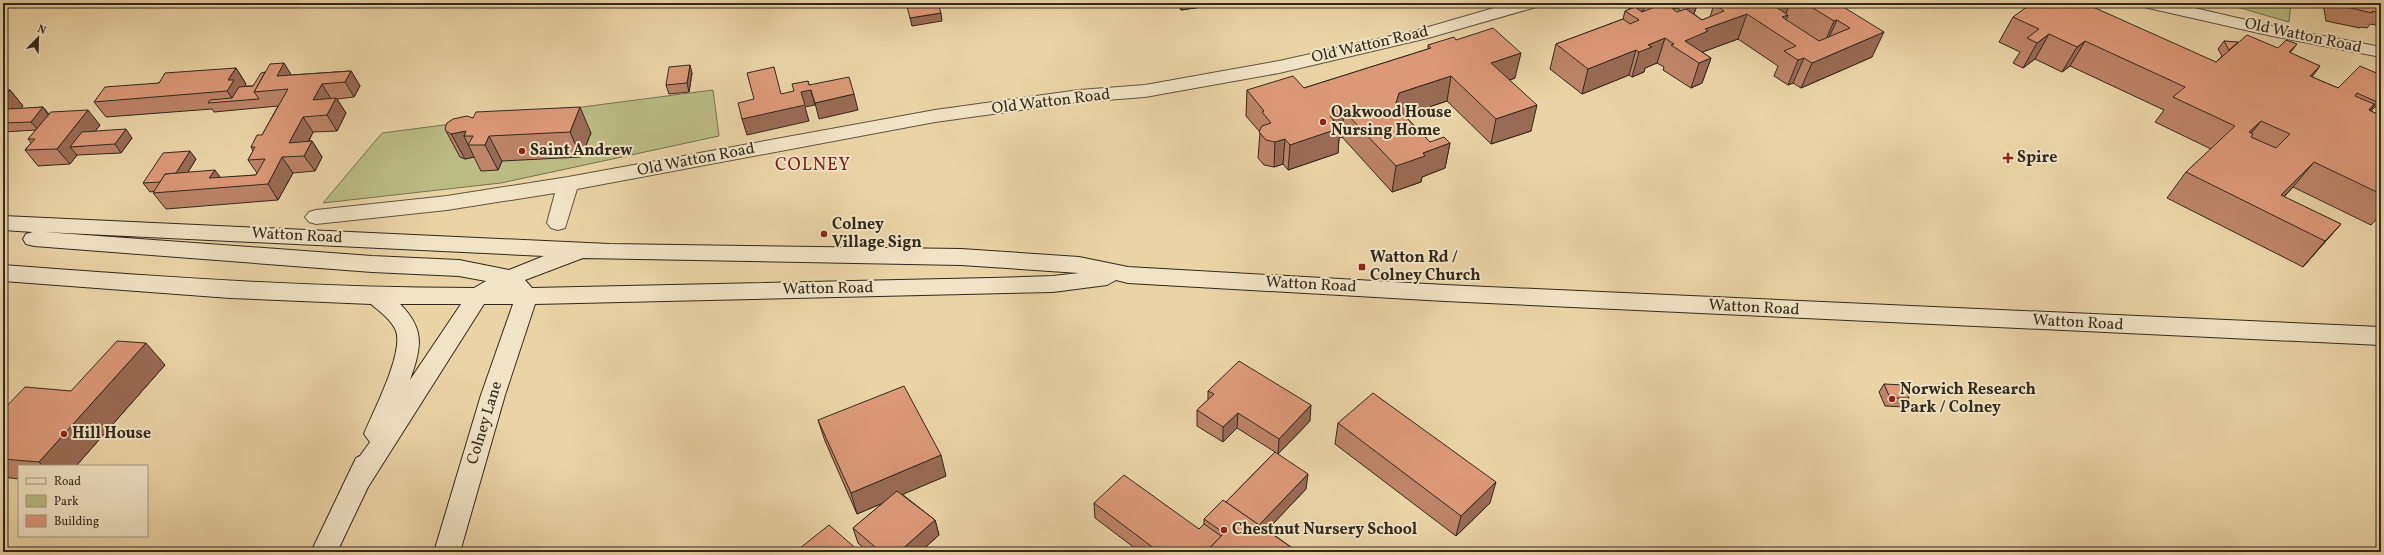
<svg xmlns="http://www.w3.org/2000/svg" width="2384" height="555" font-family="Vollkorn,serif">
	<rect width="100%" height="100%" fill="#ead4a6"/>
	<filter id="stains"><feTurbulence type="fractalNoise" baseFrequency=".005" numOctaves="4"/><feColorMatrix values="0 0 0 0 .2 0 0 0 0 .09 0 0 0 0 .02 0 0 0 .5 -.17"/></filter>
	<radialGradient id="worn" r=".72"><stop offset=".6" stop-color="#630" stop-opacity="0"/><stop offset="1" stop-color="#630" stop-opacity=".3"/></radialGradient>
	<g fill="#bbbc84" stroke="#767250">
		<polygon points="2223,3 2291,3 2289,22"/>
		<polygon points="713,90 719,136 501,183 323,203 382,133"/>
	</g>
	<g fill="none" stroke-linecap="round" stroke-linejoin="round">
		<defs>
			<g id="street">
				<polygon points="1511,3 1539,3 1536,7 1428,38 1279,73 1145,97 1079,102 935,122 577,189 565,228 558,230 551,228 547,223 555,193 447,210 316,224 309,222 305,217 309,212 316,210 447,196 568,177 935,110 1079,90 1145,85 1279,61 1418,30"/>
				<polygon points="2141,3 2173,3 2272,26 2381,47 2381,57 2272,36 2144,7"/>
			</g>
			<path id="secondary" d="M3 216 609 244 961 249 1079 257 1128 267 1445 285 2381 327V345L1445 301 1128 283 1116 280 1107 285 1053 292 535 304 505 395 460 552H434L481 395 513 304H484L368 487 337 552H311L356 458 360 456 370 442 364 434C373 412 404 353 396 331 392 320 379 311 371 304L230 298 3 281V265C160 277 317 288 474 288L486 281 459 276 372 272 34 246 26 244 23 239 26 234 33 232 3 230ZM44 232 544 256 509 270 459 260 372 256ZM583 258 961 265 1079 273 1053 276 991 278 532 288 525 280ZM400 304H461L410 380C421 348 426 330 400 304Z"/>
		</defs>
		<use href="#street" stroke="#60533e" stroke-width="2"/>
		<use href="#secondary" stroke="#32281c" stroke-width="2"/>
		<use href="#street" fill="#f1e3c5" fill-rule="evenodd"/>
		<use href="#secondary" fill="#f1e3c5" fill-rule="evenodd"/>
	</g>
	<g fill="#bd8467" stroke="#32281c">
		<polygon points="1177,3 1229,3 1181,10"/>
		<polygon points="1621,3 1695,3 1697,5 1694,14 1702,20 1710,17 1714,4 1718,3 1837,3 1872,57 1801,88 1793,83 1788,85 1774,76 1778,66 1738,39 1702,52 1711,58 1702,83 1691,88 1663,70 1664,67 1657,63 1645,68 1644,72 1632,77 1629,75 1582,94 1550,69 1556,44 1623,19 1625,11 1630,9"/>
		<polygon points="2323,3 2381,3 2381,26 2370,24 2367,28 2361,27 2360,28 2326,21"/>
		<polygon points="2013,17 2216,62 2222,56 2218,49 2224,41 2290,53 2320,66 2312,77 2338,88 2381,75 2381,99 2371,111 2381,116 2381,215 2380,215 2371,225 2293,187 2284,197 2341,224 2303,267 2167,198 2186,172 2211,149 2155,122 2164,110 2070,66 2062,72 2035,59 2023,68 2013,63 2020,52 1999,42"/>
		<polygon points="1456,40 1515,78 1510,80 1531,131 1491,144 1447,101 1404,115 1430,142 1450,143 1445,168 1422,177 1421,182 1392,192 1342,137 1339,138 1338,153 1288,170 1283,164 1274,167 1264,165 1258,158 1260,132 1246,116 1247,90 1304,88 1428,49 1428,45"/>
		<polygon points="236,68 246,84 244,86 253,86 292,75 351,71 360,86 354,97 337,99 346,113 337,131 313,132 309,141 312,141 322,157 315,171 293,173 278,200 166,209 153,193 155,191 150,192 143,183 196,159 188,172 220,178 256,175 257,173 248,160 253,151 251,147 262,135 278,106 214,112 212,109 106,117 94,102 159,83"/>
		<polygon points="692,73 689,92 669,94 666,85"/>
		<polygon points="3,86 6,90 10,90 23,106 20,109 43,107 49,114 100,125 95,131 132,138 121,153 77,155 70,164 38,166 25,150 31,143 28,139 36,130 3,132"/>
		<polygon points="473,118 591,133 581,157 502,161 498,170 481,171 474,157 465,159 460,157 446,131"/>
		<polygon points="165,365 76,466 19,466 19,479 3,477 3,410"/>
		<polygon points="1884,384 1909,398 1904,407 1885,406 1879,392"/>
		<polygon points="1208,391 1310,421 1278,454 1306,489 1267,530 1298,552 1140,552 1095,518 1094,503 1199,529 1204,524 1204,519 1226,502 1275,452 1237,428 1223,442 1197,426 1197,410 1208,400"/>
		<polygon points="818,420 946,476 902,494 935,520 939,535 920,552 868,552 858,543 853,528 883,503 857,514 825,441"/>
		<polygon points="1338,423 1490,503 1456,536 1335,444"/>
	</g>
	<g fill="#9a6b54" stroke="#32281c">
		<polygon points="1181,3 1229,3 1181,10"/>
		<polygon points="1639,3 1646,3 1643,11 1636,14"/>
		<polygon points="1774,3 1790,3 1785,16 1788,15 1780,35 1771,4"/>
		<polygon points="1697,5 1692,20 1681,11"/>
		<polygon points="941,13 942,21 912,26 910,18"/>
		<polygon points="1747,14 1738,39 1700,53 1685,41 1705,29"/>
		<polygon points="1837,20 1826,44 1823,46 1834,21"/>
		<polygon points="1884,32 1872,57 1801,88 1812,63"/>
		<polygon points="2049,34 2035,59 2023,68 2037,43"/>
		<polygon points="1665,38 1657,63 1645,68 1644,72 1632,77 1639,52 1648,45"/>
		<polygon points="2085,41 2070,66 2062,72 2077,47"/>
		<polygon points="2297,44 2278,69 2289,52"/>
		<polygon points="1636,50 1629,75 1582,94 1588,69"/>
		<polygon points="1521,53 1515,78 1486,88 1491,63"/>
		<polygon points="1711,58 1702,83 1691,88 1699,63"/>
		<polygon points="1804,58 1793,83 1788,85 1798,60"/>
		<polygon points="284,63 294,79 263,91"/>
		<polygon points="690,65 692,73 689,92 687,83"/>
		<polygon points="2320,66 2301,91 2310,76"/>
		<polygon points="236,68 246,84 234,101 227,91 228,80"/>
		<polygon points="351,71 360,86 354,97 345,82"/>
		<polygon points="1451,76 1447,101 1395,118 1395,106 1399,93"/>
		<polygon points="808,81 815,105 805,107 809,121 747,135 742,119 801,92"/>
		<polygon points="322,84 331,99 313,100"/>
		<polygon points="3,86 8,92 10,90 23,106 8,123 3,118"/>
		<polygon points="854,94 858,110 819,119 815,103"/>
		<polygon points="2381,97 2381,99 2375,107 2356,127"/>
		<polygon points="336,98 346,113 337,131 327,115"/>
		<polygon points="1537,105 1531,131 1491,144 1496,119"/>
		<polygon points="43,107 49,116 38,130 31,122"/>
		<polygon points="580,107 591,133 581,157 570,132"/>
		<polygon points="88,110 100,125 84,146 70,147 77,155 70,164 57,149"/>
		<polygon points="1344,111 1342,137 1339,138 1338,153 1288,170 1290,145 1330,116"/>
		<polygon points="303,117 313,132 301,156 289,143"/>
		<polygon points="2261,121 2241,146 2249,132"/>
		<polygon points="126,129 132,138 121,153 115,144"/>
		<polygon points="466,131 464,136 474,157 465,159 451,134"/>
		<polygon points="489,136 502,161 498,170 485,145"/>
		<polygon points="1285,139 1283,164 1274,167 1275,142"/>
		<polygon points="312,141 322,157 315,171 304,156"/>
		<polygon points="1450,143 1445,168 1422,177 1421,182 1392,192 1396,166 1423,153"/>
		<polygon points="190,151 196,159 177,190 171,181"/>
		<polygon points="282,157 293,173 278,200 268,184"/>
		<polygon points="2314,162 2293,187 2268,213 2281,195"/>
		<polygon points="215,170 226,185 209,178"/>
		<polygon points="2341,224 2318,250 2303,267 2325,241"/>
		<polygon points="146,343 165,365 76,466 43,466 39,462"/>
		<polygon points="1311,405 1310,421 1278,454 1279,439"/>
		<polygon points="1238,413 1237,428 1223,442 1223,427"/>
		<polygon points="941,455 946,476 857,514 851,493"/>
		<polygon points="1308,474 1306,489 1255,543 1256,528"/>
		<polygon points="1496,482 1490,503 1456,536 1461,516"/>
		<polygon points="935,520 939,535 920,552 899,552"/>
	</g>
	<g fill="#dc9978" stroke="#32281c" fill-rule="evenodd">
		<polygon points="906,3 938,3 941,13 910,18"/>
		<polygon points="1648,3 1695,3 1697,5 1681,11 1677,8 1674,9 1665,3 1655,8"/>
		<polygon points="1665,3 1677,12 1686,9 1702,20 1724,11 1714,4 1718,3 1774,3 1771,4 1788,15 1782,17 1819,41 1850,28 1837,20 1834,21 1805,3 1837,3 1884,32 1812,63 1804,58 1798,60 1784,51 1796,46 1747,14 1705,29 1708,31 1685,41 1711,58 1699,63 1671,45 1674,44 1665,38 1648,45 1652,47 1639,52 1636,50 1588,69 1556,44 1623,19 1630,24 1639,20 1625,11 1635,7 1642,12"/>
		<path d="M2032 3H2084L2216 62 2247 35 2278 48 2286 40 2297 44 2289 52 2320 66 2310 76 2338 88 2360 66 2381 75V97L2377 102 2357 93 2355 96 2374 104 2369 110 2381 116V194L2314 162 2281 195 2341 224 2325 241 2186 172 2235 126 2173 97 2185 87 2085 41 2077 47 2049 34 2037 43 2027 38 2039 29 2013 17ZM2261 121 2290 134 2276 148 2251 137 2253 134 2249 132Z"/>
		<polygon points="2337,3 2381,3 2381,8 2378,7 2379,13 2372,11 2372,13 2338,5"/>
		<polygon points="1493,28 1521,53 1491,63 1537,105 1496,119 1451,76 1399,93 1395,106 1430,142 1444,137 1450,143 1423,153 1425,156 1396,166 1344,111 1330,116 1340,128 1290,145 1285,139 1275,142 1266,140 1259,132 1262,126 1271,123 1262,112 1264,111 1247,90 1293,76 1304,88 1431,48 1428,45 1454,37 1456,40"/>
		<polygon points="2224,41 2238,42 2229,50"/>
		<polygon points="284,63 277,76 351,71 345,82 322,84 313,100 336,98 327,115 303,117 289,143 312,141 304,156 282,157 268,184 153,193 165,174 215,170 209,178 256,175 265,159 248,160 255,147 251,147 257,135 262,135 288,89 254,92 270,64"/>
		<polygon points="690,65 687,83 666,85 669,67"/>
		<polygon points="774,67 781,94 794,91 792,84 808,81 809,85 849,77 854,94 815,103 811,90 801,92 805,105 742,119 738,103 754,99 747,73"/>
		<polygon points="236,68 228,80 234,80 227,91 94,102 105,87 159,83 165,73"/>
		<polygon points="265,72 254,92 259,99 208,103 210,100 232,98 239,87 253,86 261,73"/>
		<polygon points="10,90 3,98 3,91"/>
		<polygon points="43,107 31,122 3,123 3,115 8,109"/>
		<polygon points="580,107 570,132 489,136 485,145 468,145 473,136 464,136 466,131 451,134 446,131 445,128 447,123 453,119 467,116 473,118 476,112"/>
		<polygon points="88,110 57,149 25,150 35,139 28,139 51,112"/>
		<polygon points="126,129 115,144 70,147 82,132"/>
		<polygon points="190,151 176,173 165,174 160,182 143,183 163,153"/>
		<polygon points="117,341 146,343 39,462 3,459 3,410 25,387 71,391"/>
		<polygon points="1239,361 1311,405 1279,439 1238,413 1223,427 1197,410 1214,394 1208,391"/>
		<polygon points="1884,384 1903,385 1909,398 1890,398"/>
		<polygon points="904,386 941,455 851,493 818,420"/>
		<polygon points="1373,393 1496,482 1461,516 1338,423"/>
		<polygon points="1275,452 1308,474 1259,525 1226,502"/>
		<polygon points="1124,475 1199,529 1204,524 1221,536 1206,552 1159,552 1094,503"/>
		<polygon points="897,491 935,520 899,552 881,552 853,528"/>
		<polygon points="1223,500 1298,552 1206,552 1224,533 1204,519"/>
		<polygon points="829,525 860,552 795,552"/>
		<polygon points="935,547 941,552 930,552"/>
	</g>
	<g fill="#8f2418" stroke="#f1e3c5" stroke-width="1.5">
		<circle cx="1323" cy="122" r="4"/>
		<circle cx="522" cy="151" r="4"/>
		<path d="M2006 152h4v4h4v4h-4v4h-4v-4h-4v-4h4z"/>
		<circle cx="824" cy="234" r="4"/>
		<rect x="1358" y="263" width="8" height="8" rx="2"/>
		<circle cx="1892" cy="399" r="4"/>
		<circle cx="64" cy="434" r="4"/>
		<circle cx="1224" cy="530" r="4"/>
	</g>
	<g text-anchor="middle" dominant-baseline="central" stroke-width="4" stroke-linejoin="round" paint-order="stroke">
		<g font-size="16" fill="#32281c" stroke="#f1e3c5">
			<text transform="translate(2303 36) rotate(12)">Old Watton Road</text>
			<text transform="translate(1370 45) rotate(-13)">Old Watton Road</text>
			<text transform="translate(1051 102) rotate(-7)">Old Watton Road</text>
			<text transform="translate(696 160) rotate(-11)">Old Watton Road</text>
			<text transform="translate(297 236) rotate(3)">Watton Road</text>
			<text transform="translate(1311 285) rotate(3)">Watton Road</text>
			<text transform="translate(828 289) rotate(-1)">Watton Road</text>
			<text transform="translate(1754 308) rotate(3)">Watton Road</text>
			<text transform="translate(2078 323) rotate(3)">Watton Road</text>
			<text transform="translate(485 423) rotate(-73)">Colney Lane</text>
		</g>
		<g font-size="16" font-weight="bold" fill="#32281c" stroke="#f1e3c5" text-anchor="start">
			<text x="1331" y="113">Oakwood House<tspan x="1331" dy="18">Nursing Home</tspan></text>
			<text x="530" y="151">Saint Andrew</text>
			<text x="2017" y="158">Spire</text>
			<text x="832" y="225">Colney<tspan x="832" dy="18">Village Sign</tspan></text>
			<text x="1370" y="258">Watton Rd /<tspan x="1370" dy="18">Colney Church</tspan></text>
			<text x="1900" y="390">Norwich Research<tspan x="1900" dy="18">Park / Colney</tspan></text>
			<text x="72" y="434">Hill House</text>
			<text x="1232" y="530">Chestnut Nursery School</text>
		</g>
		<g font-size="18" letter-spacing="1" fill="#7a1f14" stroke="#f1e3c5">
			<text x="813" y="165">COLNEY</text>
		</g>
	</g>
	<rect width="2384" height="555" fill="none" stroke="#ead4a6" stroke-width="16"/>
	<rect x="4" y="4" width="2376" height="547" fill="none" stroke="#32281c" stroke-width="2"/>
	<rect x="8" y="8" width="2368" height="539" fill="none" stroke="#32281c"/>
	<rect x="18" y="465" width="130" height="72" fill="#f1e3c5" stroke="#a59881"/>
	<rect x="26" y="478" width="20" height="6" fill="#f1e3c5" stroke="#a59881"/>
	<text x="54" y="485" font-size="12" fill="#32281c">Road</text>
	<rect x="26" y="495" width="20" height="12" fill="#bbbc84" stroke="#a59881"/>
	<text x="54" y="505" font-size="12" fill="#32281c">Park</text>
	<rect x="26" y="515" width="20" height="12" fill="#dc9978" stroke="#a59881"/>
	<text x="54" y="525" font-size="12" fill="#32281c">Building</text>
	<g transform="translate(38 38) rotate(23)" stroke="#f1e3c5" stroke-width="3" paint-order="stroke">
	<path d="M0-3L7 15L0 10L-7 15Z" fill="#32281c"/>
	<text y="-6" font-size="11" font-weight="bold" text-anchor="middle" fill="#32281c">N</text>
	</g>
	<rect width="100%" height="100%" filter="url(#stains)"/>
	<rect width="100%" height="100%" fill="url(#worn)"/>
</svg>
